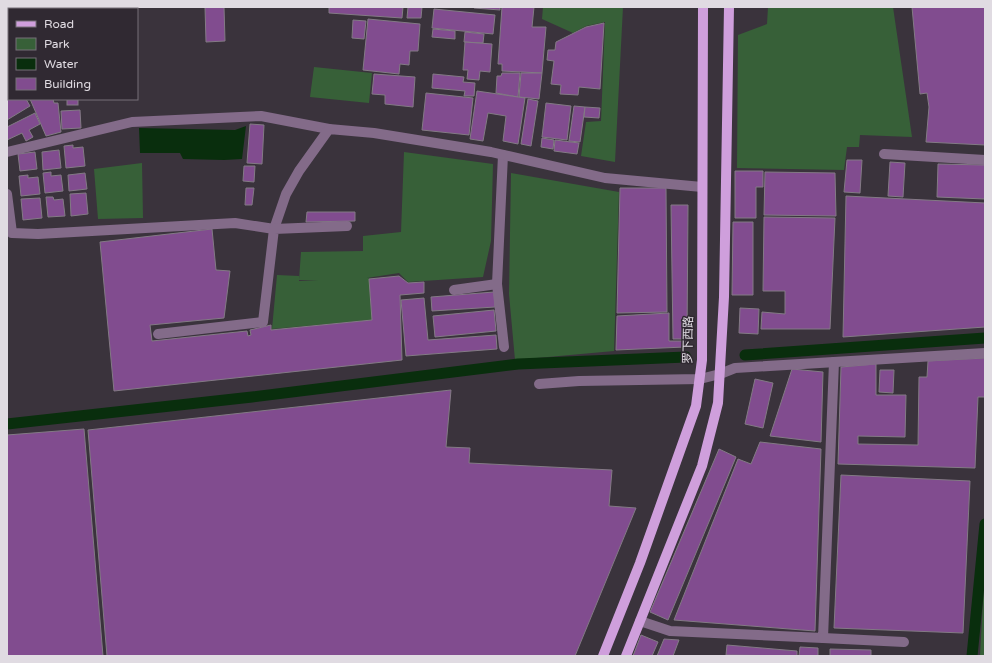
<svg xmlns="http://www.w3.org/2000/svg" width="992" height="663" font-family="'Varela Round','Noto Sans SC',sans-serif">
	<rect width="100%" height="100%" fill="#3a333c"/>
	<g fill="#376038">
		<polygon points="543,7 623,7 615,162 581,156 586,122 601,121 605,22 586,26 573,33 542,19"/>
		<polygon points="768,7 893,7 912,137 860,135 859,147 847,147 844,170 737,168 738,35 767,24"/>
		<polygon points="314,67 372,73 369,103 310,97"/>
		<polygon points="404,152 493,164 491,241 483,277 408,282 399,273 367,278 369,278 372,320 272,329 277,275 299,276 299,281 318,280 299,280 301,252 363,251 363,236 401,232"/>
		<polygon points="142,163 143,218 98,219 94,169"/>
		<polygon points="511,173 619,192 614,351 515,360 509,294"/>
		<polygon points="985,564 985,656 980,656"/>
	</g>
	<g fill="#092e0d">
		<polygon points="7,7 51,7 52,9 9,9 9,55 7,51"/>
		<polygon points="246,126 242,159 224,160 183,159 180,153 140,153 139,128 235,130"/>
	</g>
	<g fill="none" stroke-linecap="round" stroke-linejoin="round">
		<g stroke="#092e0d" stroke-width="11">
			<polyline points="745,355 985,338"/>
			<polyline points="7,424 252,397 518,364 686,357"/>
			<polyline points="972,656 985,524"/>
		</g>
	</g>
	<g fill="#814c8f" stroke="#837a85">
		<polygon points="205,7 224,7 225,41 206,42"/>
		<polygon points="329,7 403,7 402,18 329,13"/>
		<polygon points="408,7 422,7 421,18 407,18"/>
		<polygon points="474,7 500,7 500,10 474,8"/>
		<polygon points="502,7 534,7 532,27 546,27 542,73 502,71 502,64 498,64"/>
		<polygon points="912,7 985,7 985,145 926,142 929,107 927,93 920,94"/>
		<polygon points="434,9 495,15 493,34 432,28"/>
		<polygon points="368,19 420,24 418,51 410,51 409,65 400,64 399,74 363,70"/>
		<polygon points="353,20 366,21 364,39 352,38"/>
		<polygon points="604,23 600,89 579,87 578,95 560,94 561,85 551,84 554,61 547,60 548,50 555,50 556,42 586,27"/>
		<polygon points="433,29 455,31 455,39 432,37"/>
		<polygon points="465,32 484,34 483,43 464,42"/>
		<polygon points="465,42 492,44 490,72 480,71 479,80 467,79 468,70 463,70"/>
		<polygon points="502,73 520,73 518,97 496,93 497,76 501,76"/>
		<polygon points="521,73 542,73 539,99 519,97"/>
		<polygon points="374,74 415,77 413,107 385,104 385,95 372,94"/>
		<polygon points="433,74 464,77 463,82 475,83 474,96 464,96 465,91 432,88"/>
		<polygon points="9,86 9,99 26,99 30,106 7,120 7,87"/>
		<polygon points="477,91 525,98 518,144 503,141 506,116 488,113 483,141 470,139"/>
		<polygon points="426,93 473,98 469,135 422,130"/>
		<polygon points="30,99 53,99 54,103 58,103 61,132 46,136"/>
		<rect x="67" y="99" width="11" height="6"/>
		<polygon points="528,99 538,101 531,146 521,144"/>
		<polygon points="546,103 571,106 567,140 542,137"/>
		<polygon points="574,106 585,107 580,142 569,141"/>
		<polygon points="585,107 600,108 599,118 584,117"/>
		<polygon points="80,110 81,128 62,129 61,111"/>
		<polygon points="35,113 40,124 29,130 33,137 26,141 22,133 7,140 7,127"/>
		<polygon points="250,124 264,125 262,164 247,163"/>
		<polygon points="542,138 554,140 553,149 541,147"/>
		<polygon points="555,140 579,143 577,154 554,151"/>
		<polygon points="73,145 73,148 83,147 85,166 66,168 64,146"/>
		<polygon points="59,150 61,168 43,170 42,152"/>
		<polygon points="35,152 37,169 20,171 18,154"/>
		<polygon points="847,160 862,160 860,193 844,192"/>
		<polygon points="890,162 905,163 903,197 888,196"/>
		<polygon points="938,164 985,165 985,199 937,197"/>
		<polygon points="244,166 255,166 254,182 243,181"/>
		<polygon points="735,171 763,171 763,187 756,187 756,218 735,218"/>
		<polygon points="51,172 51,176 61,175 63,191 45,193 43,173"/>
		<polygon points="765,172 835,173 836,216 764,215"/>
		<polygon points="85,173 87,189 69,191 68,175"/>
		<polygon points="28,175 28,178 38,177 40,194 21,196 19,176"/>
		<polygon points="246,188 254,188 252,205 245,205"/>
		<polygon points="620,188 666,188 667,312 617,313"/>
		<polygon points="86,193 88,214 71,216 70,194"/>
		<polygon points="846,196 985,203 985,327 843,337"/>
		<polygon points="46,197 53,197 54,200 63,199 65,216 48,217"/>
		<polygon points="40,198 42,218 23,220 21,199"/>
		<polygon points="671,205 688,205 687,339 673,339"/>
		<polygon points="307,212 355,212 355,221 306,222"/>
		<polygon points="764,217 835,218 830,329 761,329 762,312 785,314 785,291 763,291"/>
		<polygon points="733,222 753,222 753,295 732,295"/>
		<polygon points="212,229 216,270 230,271 224,318 150,325 152,341 247,331 248,336 251,335 250,330 271,325 271,330 372,320 369,279 399,276 408,283 424,282 424,293 400,295 402,360 114,391 100,242"/>
		<polygon points="494,292 495,307 432,311 431,297"/>
		<polygon points="424,298 428,340 496,335 497,349 406,356 401,300"/>
		<polygon points="740,308 759,309 758,334 739,333"/>
		<polygon points="494,310 496,331 435,337 433,316"/>
		<polygon points="669,313 669,341 685,341 685,347 616,350 617,316"/>
		<polygon points="985,358 985,397 978,397 975,468 838,464 841,367 876,364 876,395 906,395 905,437 858,436 858,444 918,445 919,377 927,377 928,361"/>
		<polygon points="792,369 823,372 821,442 770,436"/>
		<polygon points="880,370 894,370 893,393 879,392"/>
		<polygon points="755,379 773,383 763,428 745,424"/>
		<polygon points="451,390 446,447 470,448 469,463 612,470 609,506 636,508 575,656 107,656 88,430"/>
		<polygon points="84,429 103,656 7,656 7,435"/>
		<polygon points="760,442 821,449 815,631 674,620 738,459 751,464"/>
		<polygon points="719,449 736,457 668,620 650,612"/>
		<polygon points="841,475 970,481 963,633 834,628"/>
		<polygon points="641,635 658,642 652,656 633,656"/>
		<polygon points="664,639 679,640 673,656 657,656"/>
		<polygon points="727,645 797,651 797,656 726,655"/>
		<polygon points="800,647 818,648 818,656 799,656"/>
		<polygon points="830,649 871,650 871,656 830,656"/>
	</g>
	<g fill="none" stroke-linecap="round" stroke-linejoin="round">
		<g stroke="#836b89" stroke-width="10">
			<polyline points="7,152 132,122 261,116 329,129"/>
			<polyline points="884,154 985,160"/>
			<polyline points="503,155 497,284 504,347"/>
			<polyline points="7,194 12,233 38,234 235,223 274,229 286,194 299,171 329,129 374,133 491,152 605,178 702,187"/>
			<polyline points="454,290 497,284"/>
			<polyline points="158,334 263,322 274,229 347,226"/>
			<polyline points="539,384 579,381 700,379 720,374 735,368 985,353"/>
			<polyline points="640,621 670,631 823,638 834,362"/>
			<polyline points="823,638 904,642"/>
		</g>
		<g stroke="#cf9fdc" stroke-width="10">
			<polyline points="603,656 640,563 696,406 702,360 703,7"/>
			<polyline points="626,656 702,466 718,403 724,297 729,7"/>
		</g>
	</g>
	<g text-anchor="middle" dominant-baseline="central" stroke-width="3" stroke-linejoin="round" paint-order="stroke">
		<g font-size="12" fill="#e0dbe2" stroke="#302932">
			<text transform="translate(688 340) rotate(-89)">罗下西路</text>
		</g>
	</g>
	<rect width="992" height="663" fill="none" stroke="#e0dbe2" stroke-width="16"/>
	<rect x="8" y="8" width="130" height="92" fill="#302932" stroke="#767078"/>
	<rect x="16" y="21" width="20" height="6" fill="#cf9fdc" stroke="#767078"/>
	<text x="44" y="28" font-size="12" fill="#e0dbe2">Road</text>
	<rect x="16" y="38" width="20" height="12" fill="#376038" stroke="#767078"/>
	<text x="44" y="48" font-size="12" fill="#e0dbe2">Park</text>
	<rect x="16" y="58" width="20" height="12" fill="#092e0d" stroke="#767078"/>
	<text x="44" y="68" font-size="12" fill="#e0dbe2">Water</text>
	<rect x="16" y="78" width="20" height="12" fill="#814c8f" stroke="#767078"/>
	<text x="44" y="88" font-size="12" fill="#e0dbe2">Building</text>
</svg>
